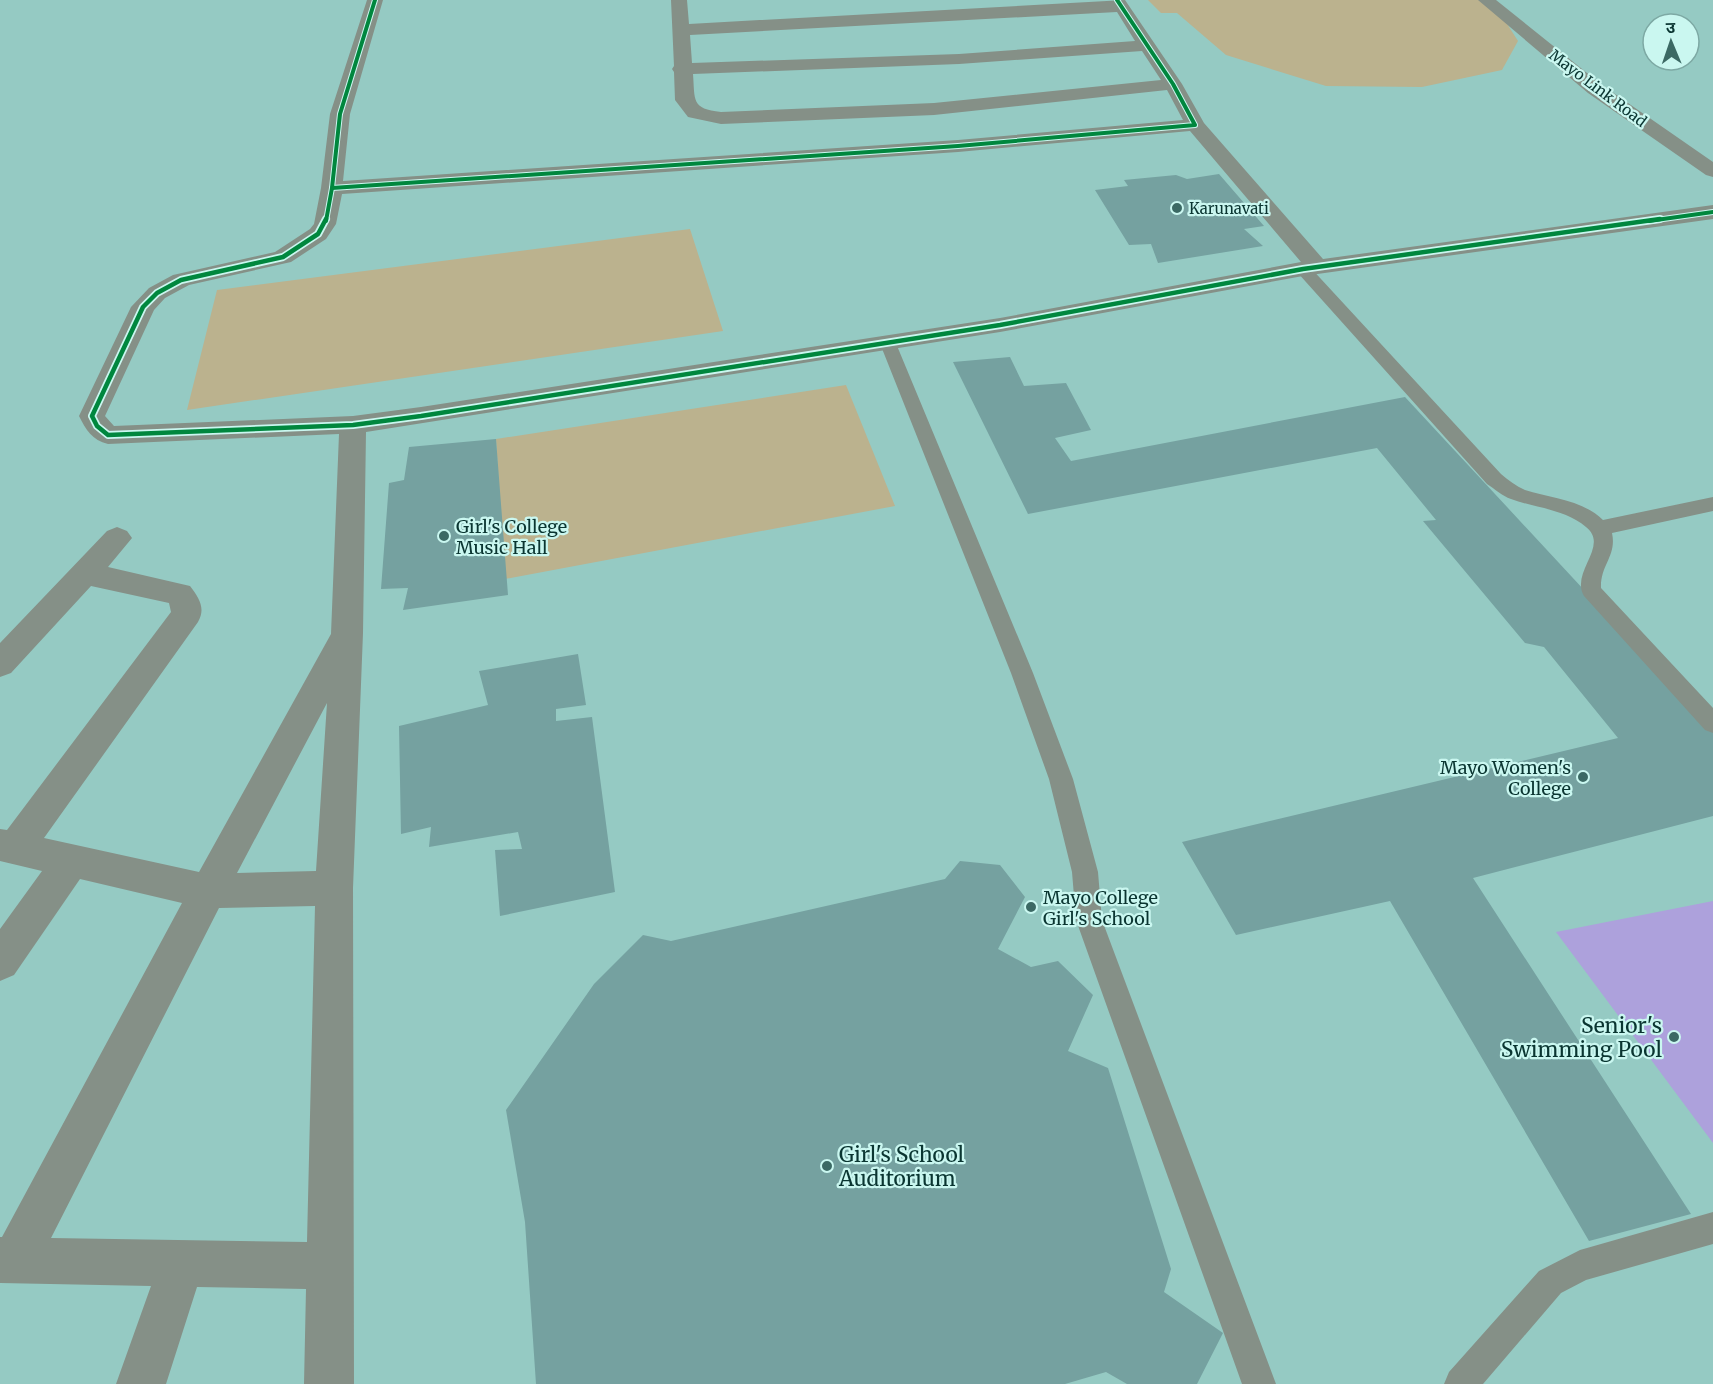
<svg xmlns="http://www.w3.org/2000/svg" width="1713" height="1384" font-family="Merriweather,'Noto Sans Devanagari',serif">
	<rect width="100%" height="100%" fill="#95cac3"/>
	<g fill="#bbb28e">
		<polygon points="1148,0 1483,0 1504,19 1518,41 1502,70 1422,87 1326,86 1226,55 1177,13 1161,13"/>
		<polygon points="690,229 723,331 187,410 217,290"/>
		<polygon points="846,385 895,506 505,579 496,439"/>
	</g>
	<polygon fill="#ada1dc" points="1713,901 1713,1143 1556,932"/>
	<g fill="#75a1a0">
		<polygon points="1219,174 1264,226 1244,229 1263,246 1158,263 1151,244 1129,245 1095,190 1128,186 1124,180 1176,175 1187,179"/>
		<polygon points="1010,357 1024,386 1066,383 1091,430 1055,438 1071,461 1405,397 1713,729 1713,816 1473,878 1691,1214 1589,1241 1390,901 1236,935 1182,842 1618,738 1544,647 1525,643 1423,521 1436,520 1377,448 1028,514 953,362"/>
		<polygon points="496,439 508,595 403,610 408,588 381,589 389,483 404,480 409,447"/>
		<polygon points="578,654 586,705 556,709 556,721 592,717 615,892 500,916 495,850 522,849 518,832 429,847 431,827 401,834 399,726 488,705 479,671"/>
		<polygon points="960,861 1000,865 1025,897 998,949 1031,967 1058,961 1093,995 1068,1051 1108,1068 1171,1269 1164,1292 1223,1333 1197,1384 1127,1384 1106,1372 1065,1384 536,1384 525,1222 506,1110 594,984 643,935 671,941 945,879"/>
	</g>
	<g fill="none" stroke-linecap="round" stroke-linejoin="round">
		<g fill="#859087" fill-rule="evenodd">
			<path d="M1303 264 1309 266 1501 474C1508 480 1516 486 1525 490 1550 498 1583 500 1603 520L1713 497V511L1612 533C1617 556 1600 565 1601 588L1713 708V733L1705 730 1584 596C1570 572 1610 546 1586 527 1565 509 1535 508 1511 499 1502 496 1495 489 1487 484L1297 272 1295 269 1297 266Z"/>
			<polygon points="887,336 893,337 895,341 1033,673 1073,779 1098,872 1102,920 1276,1384 1242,1384 1076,920 1072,872 1049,779 1011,673 879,341 881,337"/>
			<polygon points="1713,1212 1713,1244 1586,1280 1561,1293 1483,1384 1444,1384 1449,1372 1539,1271 1580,1250"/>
		</g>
		<path fill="#859087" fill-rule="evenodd" d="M367 0H383L350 114 343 181 958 140 1183 120 1167 90 934 115 721 124 688 117 675 100 674 72 672 69 674 66 671 0H687L689 24 1125 0 1182 84 1204 123 1323 259 1713 205V219L1303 276 1000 332 366 432 363 633 353 888 354 1384H304L306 1289 197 1287 166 1384H116L151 1286 0 1283V1237H2L182 903 80 879 14 975 0 981V929L42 871 0 861V829L7 830 171 612 169 603 91 586 11 673 0 677V643L107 531 117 527 127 531 132 538 108 567 190 586C199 598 206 608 198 622L44 838 199 872 331 634 339 434 108 444C92 440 86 430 79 416L131 307 149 288 173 275 275 252 310 229 314 224 321 188 330 114ZM1117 12 1135 41 959 54 692 63 690 35ZM1142 51 1161 80 934 103 721 112C691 109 695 100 693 74L959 64ZM1190 131 1301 262 1000 318 421 407 353 416 114 426 105 416 154 310 165 298 189 285 291 262 326 239 336 224 342 194 958 152ZM327 703 316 871 237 873ZM315 906 307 1242 51 1238 219 908Z"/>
		<polygon fill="#859087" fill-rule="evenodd" points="1478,0 1496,0 1602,85 1713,162 1713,177 1706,175 1588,93"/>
		<defs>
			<g id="cycleway-far1">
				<polyline points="332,188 958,146 1195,125 1173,84 1117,0"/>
				<polyline points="326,221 332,188 340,114 375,0"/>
				<polyline points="1649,221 1713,212"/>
			</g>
			<polyline id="cycleway" points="326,219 318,234 283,257 181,280 157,293 143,307 92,416 97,426 108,435 353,425 421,416 1000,325 1303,269 1660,219"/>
		</defs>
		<use href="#cycleway-far1" stroke="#caf7f0" stroke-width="6"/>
		<use href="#cycleway" stroke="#caf7f0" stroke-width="8"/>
		<use href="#cycleway-far1" stroke="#00873e" stroke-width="4"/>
		<use href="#cycleway" stroke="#00873e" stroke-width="4.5"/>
	</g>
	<g fill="#3b6964" stroke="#caf7f0" stroke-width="2">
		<circle cx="1177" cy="208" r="6"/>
		<circle cx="444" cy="536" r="6"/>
		<circle cx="1583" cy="777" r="6"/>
		<circle cx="1031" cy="907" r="6"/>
		<circle cx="1674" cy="1037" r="6"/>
		<circle cx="827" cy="1166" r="6"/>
	</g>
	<g text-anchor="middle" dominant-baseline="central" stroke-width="4.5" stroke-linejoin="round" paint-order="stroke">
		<g font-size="15" fill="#0a3531" stroke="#caf7f0">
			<text transform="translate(1598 88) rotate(37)">Mayo Link Road</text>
		</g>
		<g font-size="15" fill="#0a3531" stroke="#caf7f0" text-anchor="start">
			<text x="1189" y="208">Karunavati</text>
		</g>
		<g font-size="18" fill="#0a3531" stroke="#caf7f0" text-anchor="start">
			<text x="456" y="526">Girl's College<tspan x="456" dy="21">Music Hall</tspan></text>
			<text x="1571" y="767" text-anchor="end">Mayo Women's<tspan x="1571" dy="21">College</tspan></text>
			<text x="1043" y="897">Mayo College<tspan x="1043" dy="21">Girl's School</tspan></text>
		</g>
		<g font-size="21" fill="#0a3531" stroke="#caf7f0" text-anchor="end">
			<text x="1662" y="1025">Senior's<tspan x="1662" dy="24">Swimming Pool</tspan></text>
			<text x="839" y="1154" text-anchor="start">Girl's School<tspan x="839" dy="24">Auditorium</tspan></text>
		</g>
	</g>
	<g transform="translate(1671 42) rotate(358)"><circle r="28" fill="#caf7f0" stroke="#7da9a4" stroke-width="1.5"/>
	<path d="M0-4.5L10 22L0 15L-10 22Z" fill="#3b6964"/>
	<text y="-9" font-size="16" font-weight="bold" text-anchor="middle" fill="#0a3531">उ</text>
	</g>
</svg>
